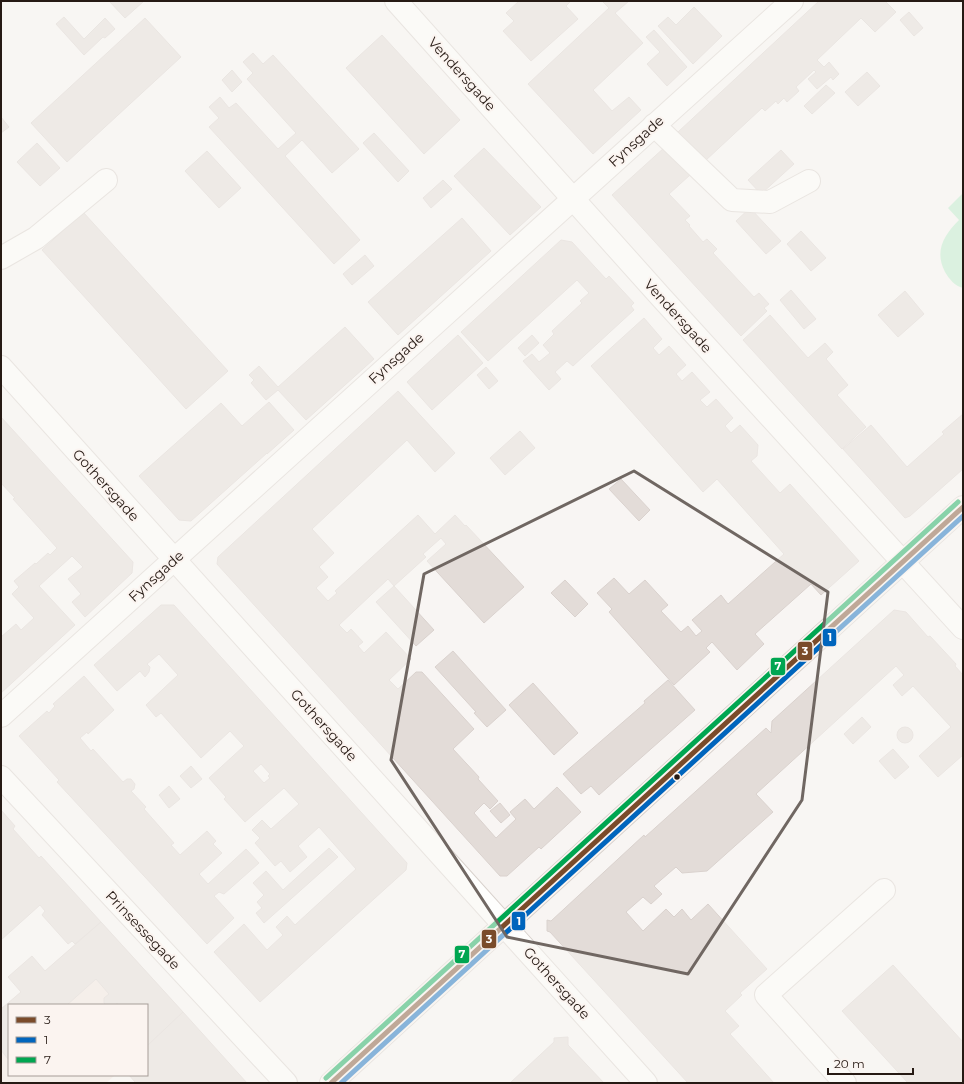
<svg xmlns="http://www.w3.org/2000/svg" width="964" height="1084" font-family="Montserrat,sans-serif">
	<rect width="100%" height="100%" fill="#f8f5f3"/>
	<polygon fill="#f1e6e0" points="101,922 183,1012 147,1005 9,1005 9,1075 115,1075 106,1083 1,1083 1,1009"/>
	<path fill="#b9ecca" d="M963 193V288C955 286 949 279 945 272 934 251 944 235 959 220L948 208Z"/>
	<g fill="#e3dcd8" stroke="#dad2ce" fill-rule="evenodd">
		<polygon points="109,1 144,1 125,18"/>
		<polygon points="519,1 571,1 566,6 578,19 531,61 503,31 514,21 506,13"/>
		<polygon points="604,1 629,1 615,13 643,43 593,90 612,111 629,97 641,110 593,154 528,84 609,8 603,2"/>
		<polygon points="819,1 885,1 896,12 875,32 861,18 817,60 824,67 829,62 839,74 833,80 831,77 817,89 808,79 816,72 814,70 796,87 799,91 787,102 784,98 778,104 776,101 765,111 762,108 705,161 678,132"/>
		<polygon points="694,7 722,36 693,64 658,26 668,17 676,25"/>
		<polygon points="909,12 923,28 914,36 900,20"/>
		<polygon points="64,17 84,39 105,18 115,29 105,38 103,37 84,55 56,24"/>
		<polygon points="145,18 181,57 67,162 31,123"/>
		<polygon points="654,30 687,67 667,86 647,64 660,52 646,37"/>
		<polygon points="382,35 460,120 424,154 346,68"/>
		<polygon points="253,53 263,64 273,55 359,149 332,173 302,140 285,156 360,240 334,264 209,127 219,118 209,107 220,97 229,108 236,103 278,149 296,133 247,79 253,73 243,62"/>
		<polygon points="232,70 242,82 232,92 222,80"/>
		<polygon points="867,72 880,86 858,106 845,92"/>
		<polygon points="826,85 835,93 812,114 804,106"/>
		<polygon points="1,117 9,127 1,133"/>
		<polygon points="374,133 409,171 398,182 363,143"/>
		<polygon points="37,143 60,168 40,186 17,162"/>
		<polygon points="665,147 690,175 669,194 690,216 685,220 690,225 689,226 703,242 707,239 717,249 713,253 754,297 759,293 769,304 764,308 767,311 741,336 612,195"/>
		<polygon points="484,148 541,207 510,235 454,176"/>
		<polygon points="781,150 794,164 761,194 748,180"/>
		<polygon points="207,151 241,188 219,208 185,171"/>
		<polygon points="443,180 452,189 431,208 423,198"/>
		<polygon points="750,208 781,241 766,254 736,221"/>
		<polygon points="83,212 228,371 186,409 42,250"/>
		<polygon points="462,218 491,251 398,335 368,302"/>
		<polygon points="801,231 826,258 811,271 787,244"/>
		<polygon points="561,240 572,242 606,279 609,276 634,303 631,306 634,310 573,366 567,361 555,372 561,379 549,390 523,361 532,354 539,362 550,353 543,345 554,334 552,331 582,303 580,301 589,293 577,280 488,361 461,332"/>
		<polygon points="365,255 374,266 352,285 343,274"/>
		<polygon points="791,290 816,319 804,329 780,300"/>
		<polygon points="905,291 924,314 898,337 878,315"/>
		<polygon points="770,315 808,358 825,343 833,352 826,359 848,385 837,395 866,427 842,449 743,340"/>
		<polygon points="644,318 662,339 653,348 659,355 669,346 686,365 676,374 682,381 692,372 710,392 700,400 707,407 716,399 733,418 725,426 731,433 740,425 758,445 757,456 751,461 780,493 790,484 859,561 821,595 811,584 755,634 764,644 737,670 712,642 706,648 710,652 674,685 609,612 612,609 597,593 614,578 629,594 645,580 668,605 661,611 681,632 688,626 696,636 702,631 692,620 721,595 728,604 784,554 717,479 703,492 591,366"/>
		<polygon points="345,327 374,359 306,420 278,390 266,400 251,383 254,380 249,375 259,366 278,387"/>
		<polygon points="458,335 483,363 432,410 407,382"/>
		<polygon points="532,335 539,343 525,356 518,348"/>
		<polygon points="486,367 498,381 489,389 477,375"/>
		<polygon points="398,391 455,453 435,472 407,440 312,529 334,553 319,567 328,577 316,588 328,601 337,593 335,591 418,515 435,534 455,515 465,526 466,525 524,587 484,623 427,561 446,544 441,538 423,554 426,557 394,586 388,579 339,625 347,633 351,629 363,642 358,646 364,653 386,632 411,659 389,680 398,689 416,672 422,672 474,729 453,749 479,777 478,779 498,801 490,809 484,803 474,813 496,838 516,819 510,812 525,799 534,809 557,787 581,812 541,849 539,847 507,876 500,876 217,564 218,557"/>
		<polygon points="269,402 294,430 267,454 267,453 191,521 179,520 139,476 221,403 242,426"/>
		<polygon points="963,414 963,469 910,516 905,518 843,449 871,425 907,467 944,434 942,432"/>
		<polygon points="1,417 133,562 132,573 85,617 72,602 81,594 68,579 83,567 72,556 39,586 75,625 1,693 1,637 16,624 21,630 34,618 12,594 19,587 14,581 35,563 36,564 48,553 50,555 57,548 13,499 15,498 1,483"/>
		<polygon points="520,431 535,448 505,475 490,458"/>
		<polygon points="621,479 650,510 639,521 609,489"/>
		<polygon points="565,580 588,604 575,617 551,593"/>
		<polygon points="394,586 434,630 416,646 376,602"/>
		<path d="M161 605H174L407 863 406 870 260 1002 214 952 244 924 267 950 283 935 276 927 287 916 295 925 356 869 319 827 298 846 307 857 290 872 281 861 275 866 255 843 260 838 252 830 262 820 271 829 299 804 284 788 245 822 224 799 226 797 209 778 244 746 230 731 201 758 161 713 156 717 146 705 178 675 159 654 147 664 150 667 149 672 145 677 140 671 117 691 94 665ZM261 764 270 774 268 776 270 778 264 783 253 771Z"/>
		<polygon points="894,610 906,612 928,637 930,636 956,664 955,666 963,675 963,755 938,777 919,756 951,727 913,686 902,696 893,685 904,675 896,666 756,794 773,812 707,871 682,873 676,867 654,886 662,894 651,904 643,897 626,912 643,931 666,909 674,917 682,909 691,920 708,904 767,969 740,993 742,995 725,1011 739,1026 730,1034 774,1083 688,1083 550,932 547,931 547,920 551,921 644,835 645,837 766,728 771,733 772,721"/>
		<polygon points="453,651 506,710 487,727 474,713 476,712 435,667"/>
		<polygon points="84,676 114,710 88,734 87,732 80,738 91,751 93,749 123,782 127,779 131,779 135,784 134,789 131,791 146,807 144,809 174,843 171,845 180,855 207,831 216,841 213,844 222,853 199,874 208,884 246,849 259,863 224,894 219,892 214,896 234,918 207,944 57,782 59,780 19,736 47,711 49,713 55,706 53,704"/>
		<polygon points="668,680 695,710 599,795 591,786 581,794 563,774 645,703 644,701"/>
		<polygon points="533,683 578,733 554,755 509,705"/>
		<polygon points="862,717 871,727 853,744 844,734"/>
		<circle cx="905" cy="735" r="8"/>
		<polygon points="893,749 909,767 895,779 879,761"/>
		<polygon points="191,766 202,779 191,788 180,776"/>
		<polygon points="169,786 180,799 169,808 159,795"/>
		<polygon points="500,803 510,815 501,823 490,811"/>
		<polygon points="1,810 15,826 13,829 39,858 41,856 101,922 75,944 72,941 68,944 42,915 45,911 40,905 1,940"/>
		<polygon points="329,848 338,857 264,923 256,913 262,908 257,902 264,895 253,883 266,871 283,890"/>
		<polygon points="101,922 183,1012 147,1046 147,1005 119,1005 117,1003 115,1005 106,1005 104,1003 104,998 109,994 96,979 67,1005 9,1005 8,1059 1,1050 1,1009 21,992 8,977 32,956 45,971"/>
		<polygon points="893,965 963,1042 963,1083 908,1083 842,1011"/>
		<polygon points="183,1012 247,1083 134,1083 135,1082 129,1075 147,1075 147,1046"/>
		<polygon points="568,1037 568,1045 604,1083 510,1083 554,1042 554,1038"/>
	</g>
	<g fill="none" stroke-linecap="round" stroke-linejoin="round">
		<defs>
			<g id="minor">
				<polyline points="396,1 660,296 963,628"/>
				<polyline points="654,125 732,200 770,202 809,181"/>
				<polyline points="1,258 36,238 106,180"/>
				<polyline points="1,367 646,1083"/>
				<polyline points="1,716 792,1"/>
				<polyline points="1,777 286,1083"/>
				<polyline points="331,1083 963,507"/>
				<polyline points="845,1083 766,995 884,890"/>
			</g>
		</defs>
		<use href="#minor" stroke="#d8d1cc" stroke-width="24"/>
		<use href="#minor" stroke="#fefefd" stroke-width="22"/>
		<defs>
			<polyline id="bus-1" points="331,1083 963,507"/>
			<polyline id="bus-2" points="341,1083 963,516"/>
			<polyline id="bus-3" points="326,1078 958,502"/>
		</defs>
		<use href="#bus-1" stroke="#fbf4f0" stroke-width="8"/>
		<use href="#bus-2" stroke="#fbf4f0" stroke-width="8"/>
		<use href="#bus-3" stroke="#fbf4f0" stroke-width="8"/>
		<use href="#bus-1" stroke="#7a4b2a" stroke-width="5"/>
		<use href="#bus-2" stroke="#0065bd" stroke-width="5"/>
		<use href="#bus-3" stroke="#00a651" stroke-width="5"/>
	</g>
	<path d="M0 0H964V1084H0ZM634 471 828 592 802 800 688 974 507 937 391 760 424 574Z" fill="#f8f5f3" fill-opacity=".55" fill-rule="evenodd"/>
	<path fill="none" stroke="#706762" stroke-width="3" stroke-linejoin="round" d="M634 471 828 592 802 800 688 974 507 937 391 760 424 574Z"/>
	<circle fill="#261a14" stroke="#fbf4f0" stroke-width="1.5" cx="677" cy="777" r="3.5"/>
	<g text-anchor="middle" dominant-baseline="central" stroke-width="4" stroke-linejoin="round" paint-order="stroke">
		<g font-size="14" fill="#261a14" stroke="#fbf4f0">
			<text transform="translate(462 74) rotate(48)">Vendersgade</text>
			<text transform="translate(636 141) rotate(-42)">Fynsgade</text>
			<text transform="translate(678 316) rotate(48)">Vendersgade</text>
			<text transform="translate(396 358) rotate(-42)">Fynsgade</text>
			<text transform="translate(106 485) rotate(48)">Gothersgade</text>
			<text transform="translate(156 576) rotate(-42)">Fynsgade</text>
			<text transform="translate(324 725) rotate(48)">Gothersgade</text>
			<text transform="translate(143 930) rotate(47)">Prinsessegade</text>
			<text transform="translate(557 983) rotate(48)">Gothersgade</text>
		</g>
	</g>
	<g stroke="#fbf4f0" stroke-width="1.5">
		<rect x="822" y="628" width="15" height="19" rx="4" fill="#0065bd"/>
		<rect x="797" y="641" width="16" height="20" rx="4" fill="#7a4b2a"/>
		<rect x="770" y="657" width="16" height="19" rx="4" fill="#00a651"/>
		<rect x="511" y="911" width="15" height="20" rx="4" fill="#0065bd"/>
		<rect x="481" y="929" width="16" height="20" rx="4" fill="#7a4b2a"/>
		<rect x="454" y="945" width="16" height="19" rx="4" fill="#00a651"/>
	</g>
	<g font-size="11" text-anchor="middle" font-weight="bold" fill="#fff">
		<text x="830" y="641">1</text>
		<text x="805" y="655">3</text>
		<text x="778" y="670">7</text>
		<text x="519" y="925">1</text>
		<text x="489" y="943">3</text>
		<text x="462" y="958">7</text>
	</g>
	<rect width="964" height="1084" fill="none" stroke="#261a14" stroke-width="4"/>
	<rect x="8" y="1004" width="140" height="72" fill="#fbf4f0" stroke="#a69d98"/>
	<rect x="16" y="1017" width="20" height="6" fill="#7a4b2a" stroke="#a69d98"/>
	<text x="44" y="1024" font-size="12" fill="#261a14">3</text>
	<rect x="16" y="1037" width="20" height="6" fill="#0065bd" stroke="#a69d98"/>
	<text x="44" y="1044" font-size="12" fill="#261a14">1</text>
	<rect x="16" y="1057" width="20" height="6" fill="#00a651" stroke="#a69d98"/>
	<text x="44" y="1064" font-size="12" fill="#261a14">7</text>
	<path d="M828 1068v6h85v-6" fill="none" stroke="#261a14" stroke-width="2"/>
	<text x="834" y="1068" font-size="12" fill="#261a14" stroke="#fbf4f0" stroke-width="3" paint-order="stroke">20 m</text>
</svg>
